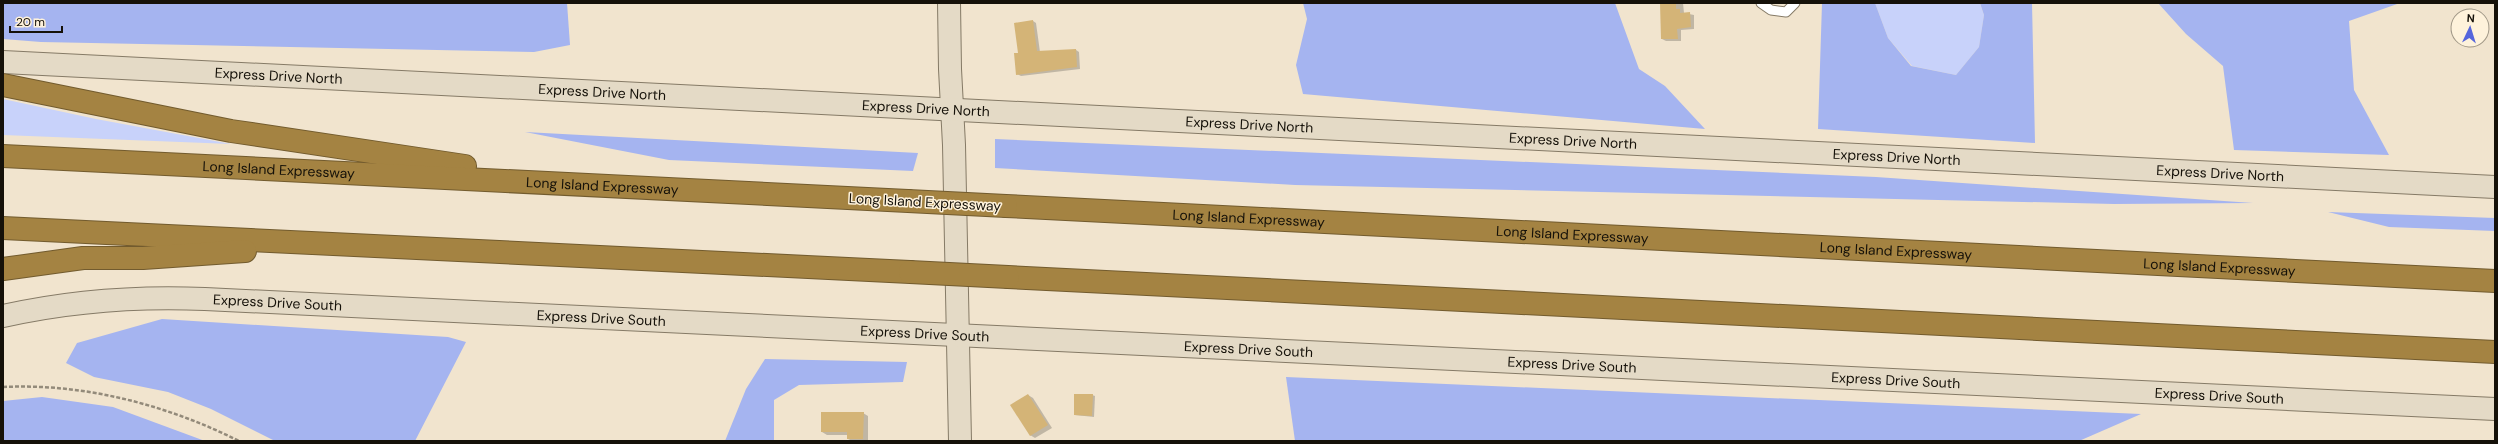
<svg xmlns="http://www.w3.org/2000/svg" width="2498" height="444" font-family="'DM Sans',sans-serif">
	<rect width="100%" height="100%" fill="#f1e4ce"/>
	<g fill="#c8d2fa">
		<polygon points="1875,3 1980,3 1984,15 1979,47 1956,75 1912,66 1888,38"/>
		<polygon points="3,99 96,119 231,144 3,135"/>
	</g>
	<g fill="#a5b4f0">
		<polygon points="3,3 567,3 570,45 534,52 41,42 3,39"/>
		<polygon points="1303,3 1615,3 1639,69 1665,86 1705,129 1303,94 1296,65 1307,19"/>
		<polygon points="1822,3 1875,3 1888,38 1911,66 1956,75 1979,47 1984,15 1980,3 2032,3 2035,143 1818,129"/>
		<polygon points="2158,3 2400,3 2349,21 2354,90 2389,155 2234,150 2223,66 2186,34"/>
		<polygon points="525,132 918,153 913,171 669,160"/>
		<polygon points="995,139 1876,177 2253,203 2114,204 1295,185 995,168"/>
		<polygon points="2328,212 2495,218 2495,231 2389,227"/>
		<polygon points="162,319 448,337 466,342 415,441 275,441 211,409 168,392 94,377 66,363 77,343"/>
		<polygon points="765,359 907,362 903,382 799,385 774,400 774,441 725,441 746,389"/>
		<polygon points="1286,377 2141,414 2079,441 1295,441"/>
		<polygon points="42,397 113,407 205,441 3,441 3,401"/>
	</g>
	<g fill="#0003">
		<polygon points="1661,3 1683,3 1684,13 1694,15 1694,29 1681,30 1681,41 1666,41 1662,39"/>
		<polygon points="1033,21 1036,23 1040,52 1076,50 1079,52 1080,69 1021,76 1017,74 1019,54"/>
		<polygon points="1028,395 1033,398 1052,428 1035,438 1030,435"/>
		<polygon points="1092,395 1095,396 1094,417 1075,415"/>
		<polygon points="863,413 868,416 868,441 852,441 848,439 848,435 827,435 822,432"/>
	</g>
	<g fill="#d4b477">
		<polygon points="1660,3 1676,3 1676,9 1680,9 1680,13 1690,12 1691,27 1677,29 1678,39 1661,39"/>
		<polygon points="1033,20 1037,51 1076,49 1077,67 1016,75 1014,53 1018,53 1014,23"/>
		<polygon points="1028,394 1048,425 1030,436 1010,405"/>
		<polygon points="1074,394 1093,394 1092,416 1074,415"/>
		<polygon points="821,412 864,412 863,439 847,439 847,432 821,432"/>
	</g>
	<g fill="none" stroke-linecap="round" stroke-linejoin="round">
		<defs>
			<polyline id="lane" points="1761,3 1771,10 1786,12 1795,3"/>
			<g id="secondary">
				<polyline points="949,3 950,69 954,145 960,441"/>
				<path id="s1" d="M3 62 2495 187"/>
				<path id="s2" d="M3 316C70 301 136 296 205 299L2495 409"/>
			</g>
			<g id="highway">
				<polyline points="3,85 231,131 465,166"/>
				<path id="s3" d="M3 156 908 201"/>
				<path id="s4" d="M1006 206 2495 281"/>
				<polyline points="3,228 910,272"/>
				<polyline points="3,269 83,258 143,258 245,251"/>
				<polyline points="1008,277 2495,352"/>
			</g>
		</defs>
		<use href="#lane" stroke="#857a66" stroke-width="11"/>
		<use href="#secondary" stroke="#857a66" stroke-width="24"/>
		<use href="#highway" stroke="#725b2e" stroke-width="24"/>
		<path stroke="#938a7a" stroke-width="2.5" stroke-dasharray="4 2" stroke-linecap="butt" d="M3 387C84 383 167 405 239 441"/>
		<use href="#lane" stroke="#fff" stroke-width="9"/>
		<use href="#secondary" stroke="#e4dac6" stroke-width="22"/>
		<use href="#highway" stroke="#a48342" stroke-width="22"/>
		<defs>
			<g id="highway-bridge">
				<polyline points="908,201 1006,206"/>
				<polyline points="910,272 1008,277"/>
			</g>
		</defs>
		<use href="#highway-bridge" stroke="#725b2e" stroke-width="24" stroke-linecap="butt"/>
		<use href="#highway-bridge" stroke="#a48342" stroke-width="22"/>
	</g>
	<g text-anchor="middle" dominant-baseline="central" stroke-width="3" stroke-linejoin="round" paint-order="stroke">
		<g font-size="14" fill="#151109" stroke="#fef2db">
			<text stroke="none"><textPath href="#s1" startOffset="276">Express Drive North</textPath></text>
			<text stroke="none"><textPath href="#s1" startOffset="600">Express Drive North</textPath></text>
			<text stroke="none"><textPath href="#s1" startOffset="924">Express Drive North</textPath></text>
			<text stroke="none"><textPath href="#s1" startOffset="1248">Express Drive North</textPath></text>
			<text stroke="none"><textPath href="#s1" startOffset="1572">Express Drive North</textPath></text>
			<text stroke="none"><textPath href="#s1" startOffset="1896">Express Drive North</textPath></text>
			<text stroke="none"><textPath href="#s3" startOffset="276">Long Island Expressway</textPath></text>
			<text stroke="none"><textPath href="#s1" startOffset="2220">Express Drive North</textPath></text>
			<text stroke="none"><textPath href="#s3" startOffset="600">Long Island Expressway</textPath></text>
			<text transform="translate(925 202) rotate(3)">Long Island Expressway</text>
			<text stroke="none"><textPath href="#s4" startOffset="243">Long Island Expressway</textPath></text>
			<text stroke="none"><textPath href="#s4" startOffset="567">Long Island Expressway</textPath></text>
			<text stroke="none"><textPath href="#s4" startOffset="891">Long Island Expressway</textPath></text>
			<text stroke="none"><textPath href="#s4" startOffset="1215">Long Island Expressway</textPath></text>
			<text stroke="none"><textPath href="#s2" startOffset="276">Express Drive South</textPath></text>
			<text stroke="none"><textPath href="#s2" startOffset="600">Express Drive South</textPath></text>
			<text stroke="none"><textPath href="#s2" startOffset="924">Express Drive South</textPath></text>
			<text stroke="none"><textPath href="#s2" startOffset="1248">Express Drive South</textPath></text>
			<text stroke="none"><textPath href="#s2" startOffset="1572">Express Drive South</textPath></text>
			<text stroke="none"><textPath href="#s2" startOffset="1896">Express Drive South</textPath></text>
			<text stroke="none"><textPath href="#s2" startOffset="2220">Express Drive South</textPath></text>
		</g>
	</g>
	<rect width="2498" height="444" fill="none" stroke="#151109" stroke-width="8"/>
	<g transform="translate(2470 28) rotate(4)"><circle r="19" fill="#fef2db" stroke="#a19887"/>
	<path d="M0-3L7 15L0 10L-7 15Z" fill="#5666dc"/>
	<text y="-6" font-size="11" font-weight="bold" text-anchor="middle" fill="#151109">N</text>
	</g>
	<path d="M10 26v6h52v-6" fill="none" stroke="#151109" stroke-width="2"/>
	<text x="16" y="26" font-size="12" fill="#151109" stroke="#fef2db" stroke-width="3" paint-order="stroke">20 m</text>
</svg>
